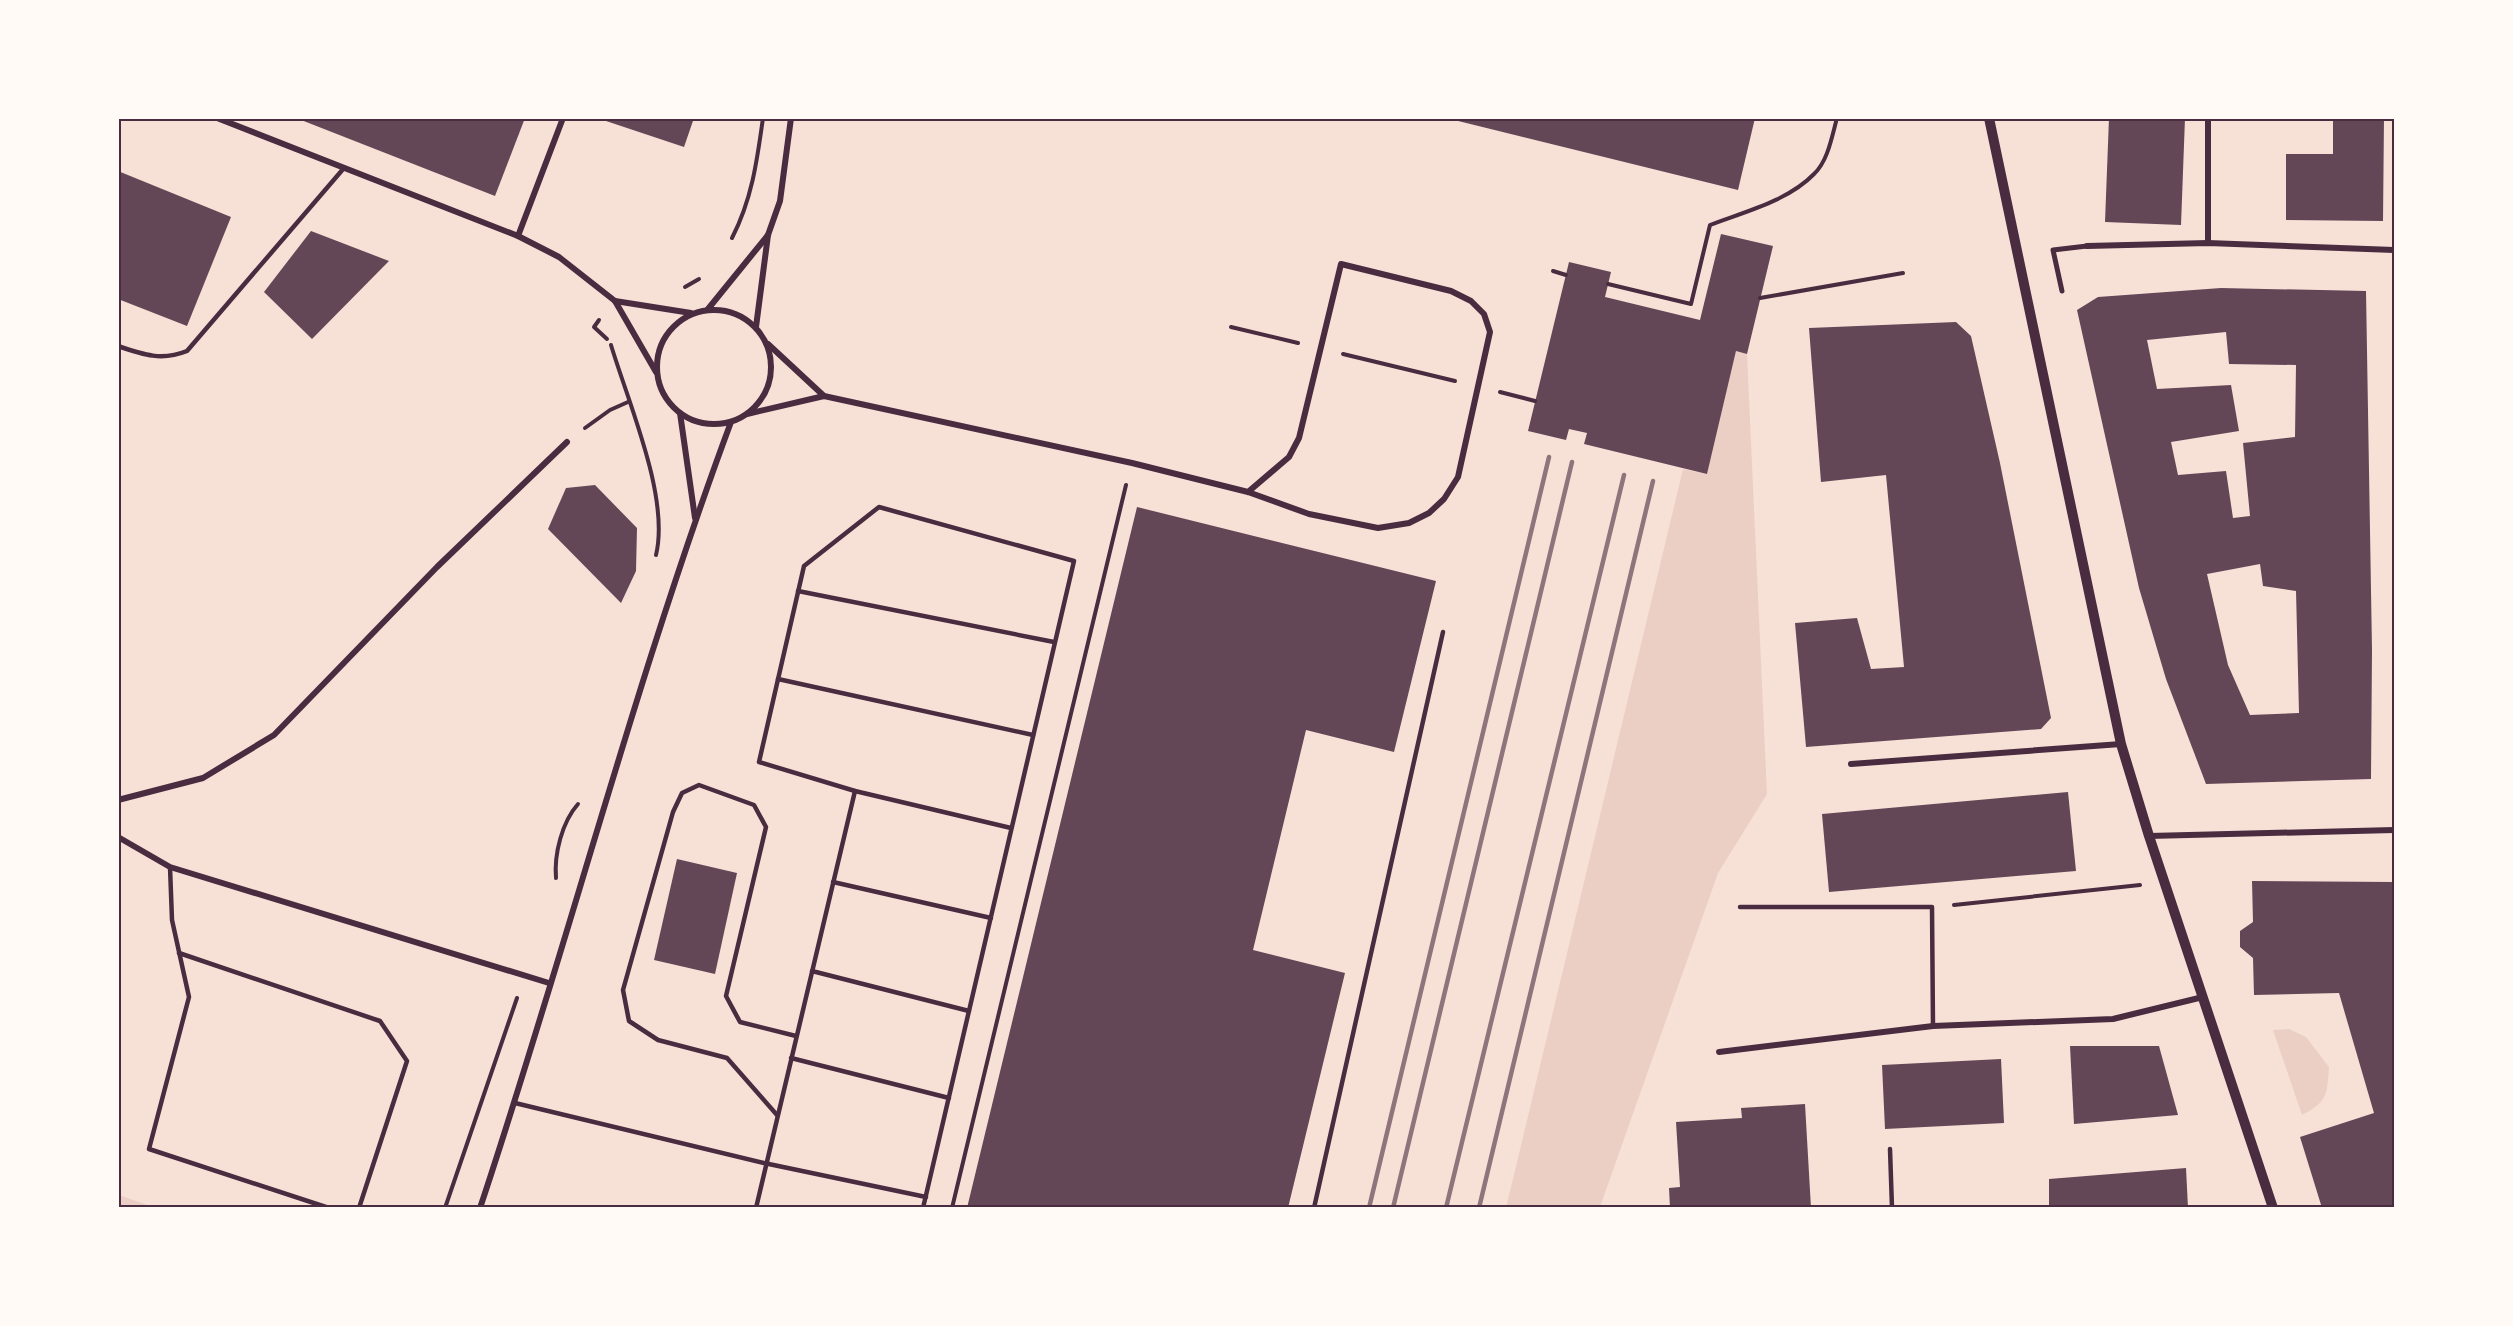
<svg xmlns="http://www.w3.org/2000/svg" width="2513" height="1326" font-family="'DejaVu Sans',sans-serif">
	<rect width="100%" height="100%" fill="#f7e1d7"/>
	<g fill="#ebcfc5">
		<polygon points="1736,351 1747,354 1767,794 1718,873 1600,1207 1506,1208 1683,469 1707,474"/>
		<path d="M2289 1029 2306 1037 2329 1067C2327 1094 2328 1102 2302 1115L2273 1030Z"/>
		<polygon points="118,1195 119,1195 153,1207 119,1207"/>
	</g>
	<g fill="#644757" fill-rule="evenodd">
		<polygon points="296,118 525,118 495,196"/>
		<polygon points="606,118 694,118 684,147 606,121"/>
		<polygon points="1446,118 1755,118 1738,190"/>
		<polygon points="2109,118 2185,118 2181,225 2105,222"/>
		<polygon points="2333,118 2384,118 2383,221 2286,220 2286,154 2333,154"/>
		<polygon points="118,171 231,217 187,326 118,299"/>
		<polygon points="311,231 389,261 312,339 264,292"/>
		<polygon points="1721,234 1773,246 1747,354 1736,351 1707,474 1584,444 1587,433 1569,429 1566,440 1528,431 1569,262 1611,272 1605,297 1700,320"/>
		<path d="M2221 288 2366 291 2372 650 2371 779 2206 784 2166 679 2139 588 2077 310 2098 297ZM2226 332 2229 364 2296 365 2295 437 2243 443 2250 516 2233 518 2226 471 2178 475 2171 442 2239 431 2231 385 2157 389 2147 340ZM2260 564 2263 586 2296 591 2299 713 2250 715 2228 665 2207 574Z"/>
		<polygon points="1956,322 1971,336 2000,463 2051,718 2041,729 1806,747 1795,623 1857,618 1871,669 1904,667 1886,475 1821,482 1809,328"/>
		<polygon points="595,485 637,528 636,571 621,603 548,529 566,488"/>
		<polygon points="1137,507 1436,581 1394,752 1306,730 1253,950 1345,973 1288,1208 967,1208"/>
		<polygon points="2068,792 2076,871 1829,892 1822,814"/>
		<polygon points="677,859 737,873 715,974 654,960"/>
		<polygon points="2252,881 2394,882 2394,1208 2322,1208 2300,1137 2374,1113 2339,993 2254,995 2253,958 2240,947 2240,931 2253,922"/>
		<polygon points="2070,1046 2159,1046 2178,1115 2074,1124"/>
		<polygon points="2001,1059 2004,1123 1885,1129 1882,1065"/>
		<polygon points="1805,1104 1811,1208 1670,1208 1669,1188 1680,1187 1676,1122 1742,1118 1741,1108"/>
		<polygon points="2186,1168 2188,1208 2049,1208 2049,1179"/>
	</g>
	<g fill="none" stroke-linecap="round" stroke-linejoin="round">
		<g stroke="#4a2c40" stroke-width="4">
			<path d="M732 238C752 199 757 161 763 118"/>
			<polyline points="1553,271 1566,275"/>
			<path d="M1608 284 1691 304 1710 225C1744 212 1788 201 1814 174 1828 161 1832 136 1837 118"/>
			<polyline points="685,287 699,279"/>
			<polyline points="1760,298 1903,273"/>
			<polyline points="599,320 594,327 607,339"/>
			<polyline points="1231,327 1298,343"/>
			<path d="M611 345C628 402 670 497 656 555"/>
			<polyline points="1343,354 1455,381"/>
			<polyline points="1500,392 1535,401"/>
			<polyline points="585,428 610,410 628,402"/>
			<path d="M556 878C554 854 562 822 578 804"/>
			<polyline points="1954,905 2140,885"/>
			<polyline points="445,1208 517,998"/>
			<polyline points="952,1208 1126,485"/>
		</g>
		<g stroke="#4a2c40" stroke-width="4.5">
			<path d="M118 346C144 355 162 361 187 351L344 168"/>
			<polyline points="798,591 1054,642"/>
			<polyline points="778,679 1033,735"/>
			<polyline points="170,867 172,920 189,997 149,1149 329,1208"/>
			<polyline points="833,882 991,918"/>
			<polyline points="1740,907 1932,907 1933,1026"/>
			<polyline points="179,953 380,1021 407,1061 359,1208"/>
			<polyline points="812,971 969,1011"/>
			<polyline points="791,1058 949,1098"/>
			<polyline points="515,1103 764,1163 926,1197"/>
			<polyline points="777,1115 727,1058 658,1040 629,1021 623,990 673,812 682,793 699,785 754,805 766,827 726,996 740,1022 796,1036"/>
			<polyline points="1890,1149 1892,1208"/>
			<polyline points="756,1208 855,791"/>
			<polyline points="923,1208 1074,561 879,507 804,566 759,762 855,791 1011,828"/>
			<polyline points="1314,1208 1443,632"/>
		</g>
		<polyline stroke="#4a2c40" stroke-width="5" points="2062,291 2053,250 2087,246"/>
		<g stroke="#4a2c40" stroke-width="6">
			<polyline points="217,118 518,236 559,257 615,301 656,372"/>
			<polyline points="2208,118 2208,243"/>
			<polyline points="518,236 563,118"/>
			<polyline points="2087,246 2208,243 2394,250"/>
			<polyline points="615,301 691,313"/>
			<polyline points="708,309 768,235"/>
			<circle cx="714" cy="367" r="57"/>
			<polyline points="756,327 768,235 780,201 791,118"/>
			<polyline points="768,344 824,396"/>
			<polyline points="680,413 695,518"/>
			<polyline points="747,414 824,396 1132,463 1248,492 1309,514 1378,528 1409,523 1429,513 1444,499 1458,477 1490,332 1484,314 1471,301 1451,291 1341,264 1299,438 1289,457 1248,492"/>
			<polyline points="1851,764 2121,744"/>
			<polyline points="118,800 203,778 274,735 437,567 567,442"/>
			<polyline points="2149,836 2394,830"/>
			<polyline points="118,837 170,867 549,983"/>
			<polyline points="1719,1052 1933,1026 2113,1019 2203,997"/>
			<path d="M480 1208C567 947 635 680 731 422"/>
		</g>
		<polyline stroke="#4a2c40" stroke-width="10" points="1989,118 2121,744 2149,836 2273,1208"/>
		<g stroke="#8f747c" stroke-width="4.5">
			<polyline points="1369,1208 1549,457"/>
			<polyline points="1393,1208 1572,462"/>
			<polyline points="1446,1208 1624,475"/>
			<polyline points="1479,1208 1653,481"/>
		</g>
	</g>
	<rect width="2513" height="1326" fill="none" stroke="#fffaf5" stroke-width="240"/>
	<rect x="120" y="120" width="2273" height="1086" fill="none" stroke="#4a2c40" stroke-width="2"/>
</svg>
